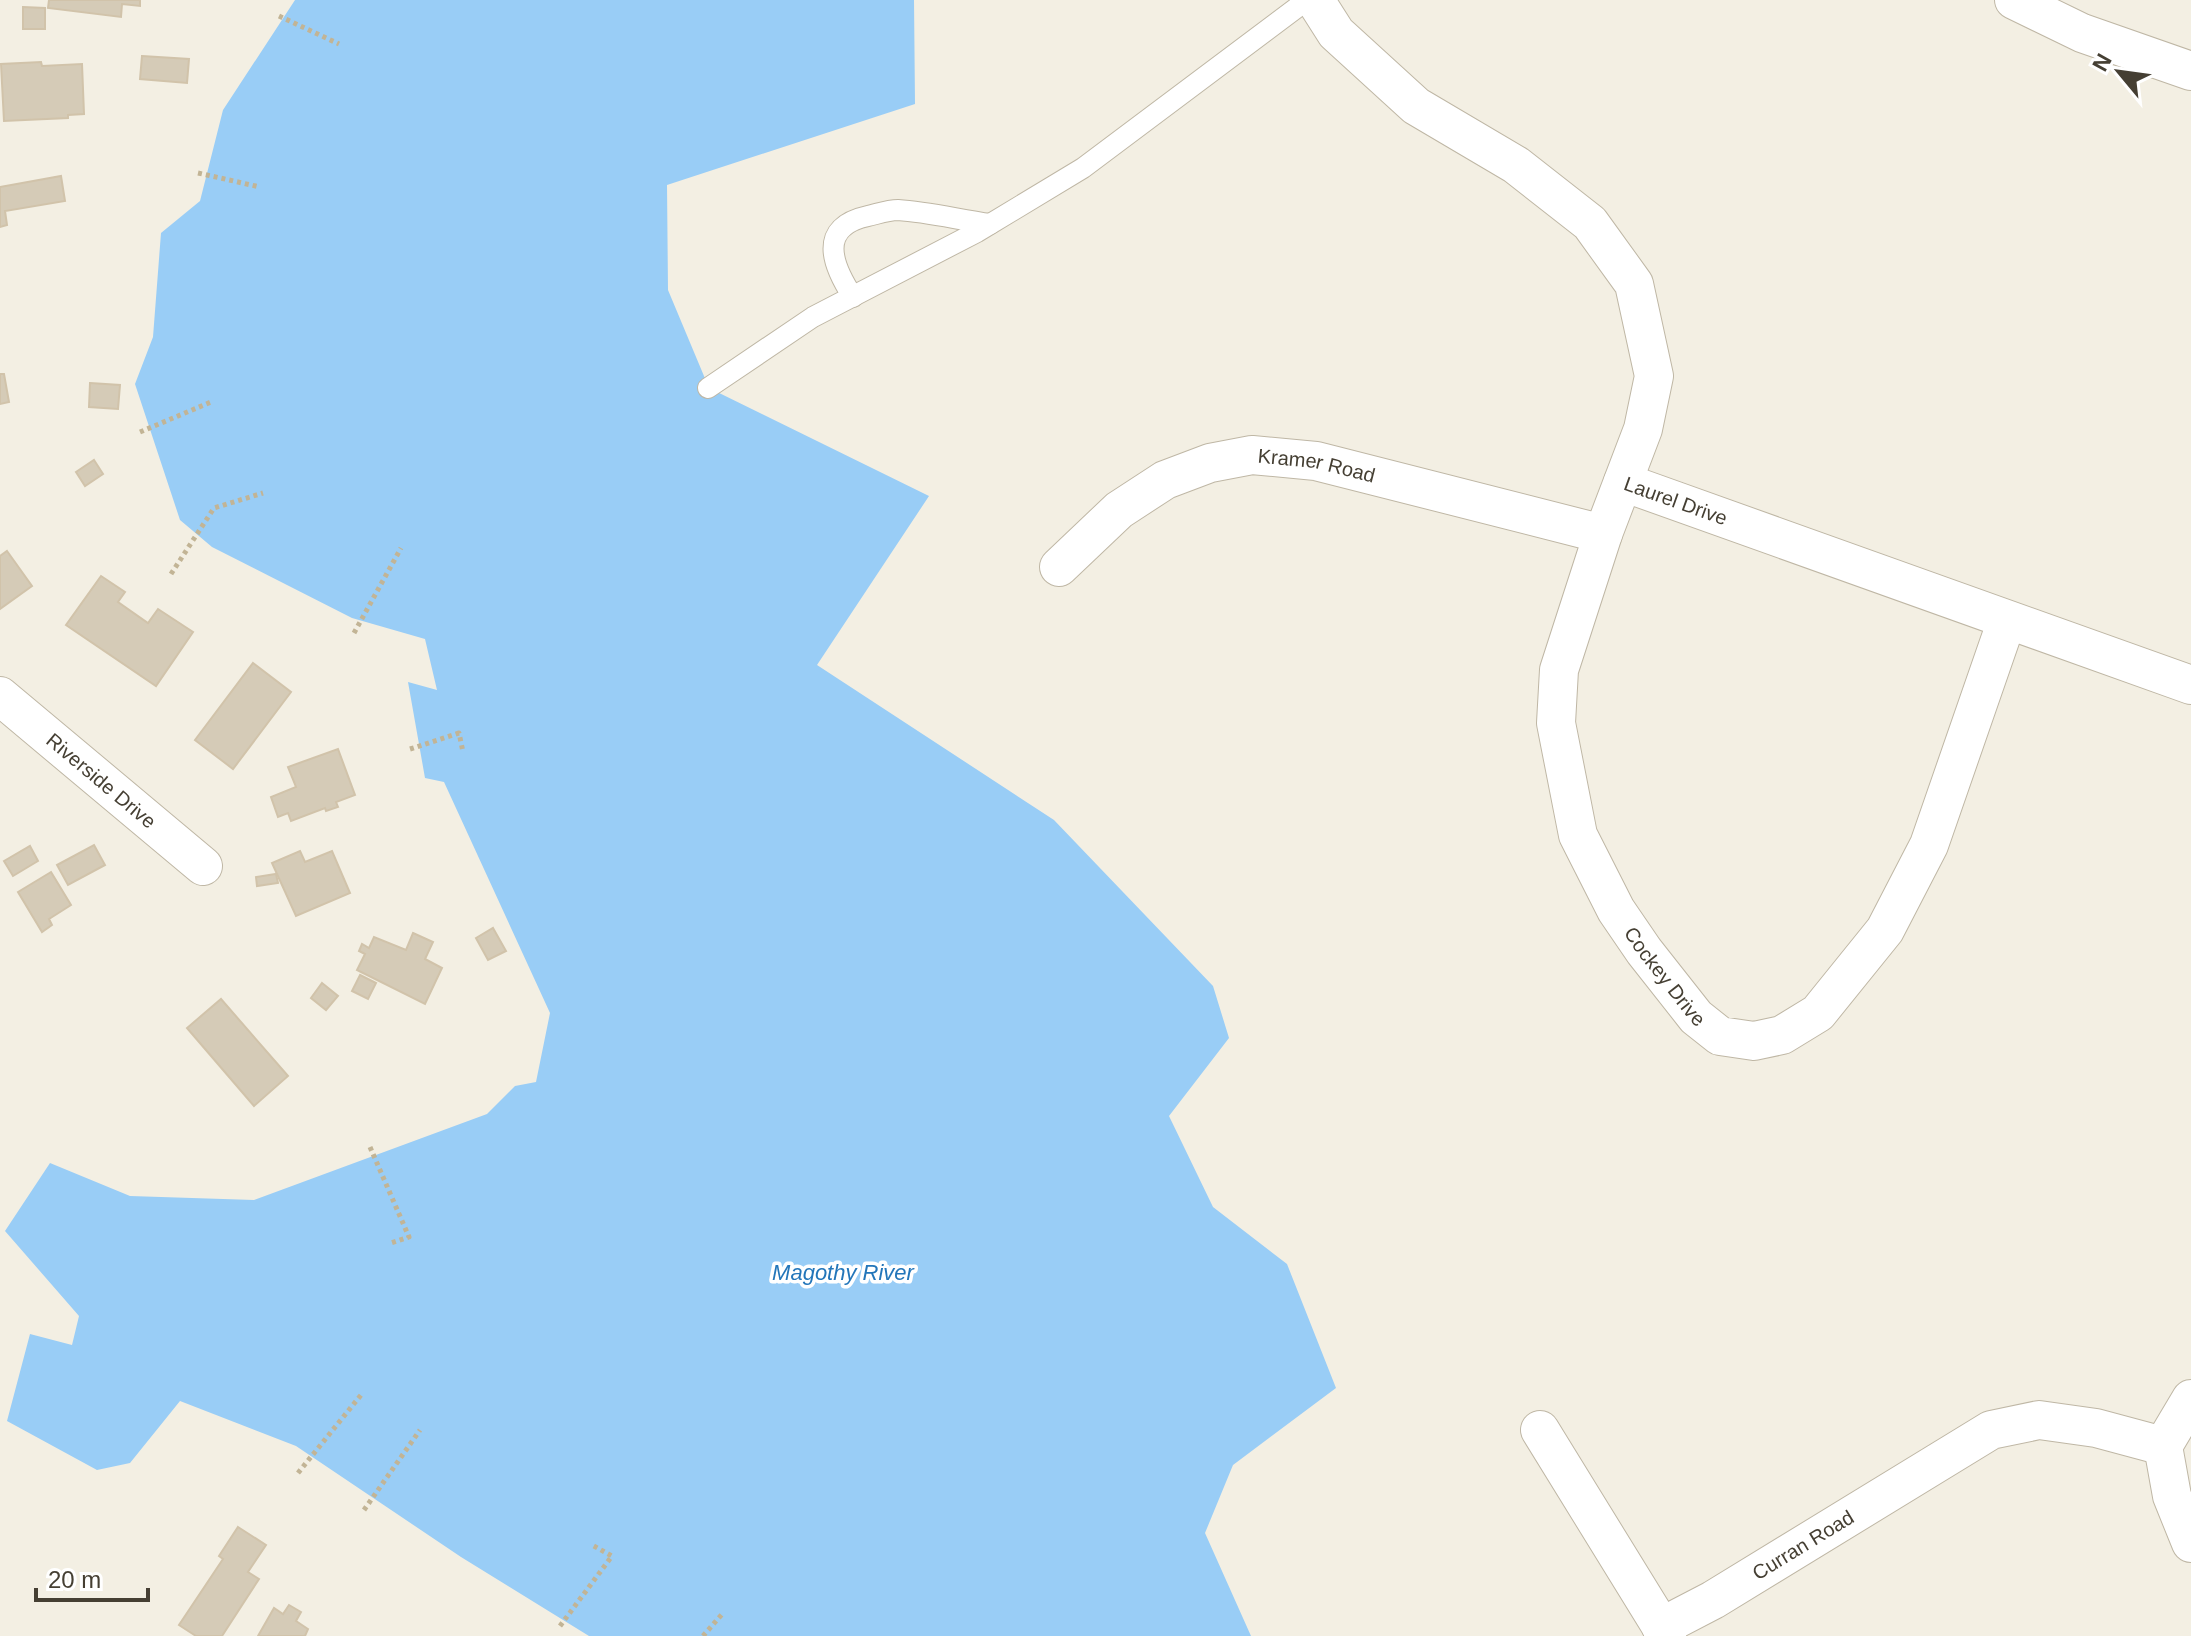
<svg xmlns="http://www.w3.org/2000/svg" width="2191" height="1636" font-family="Helvetica,sans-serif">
	<rect width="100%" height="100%" fill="#f3efe3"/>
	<polygon fill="#99cdf6" points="295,0 914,0 915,104 667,185 668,290 709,388 929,496 817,665 1054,820 1213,986 1229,1038 1169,1116 1213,1207 1287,1264 1336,1388 1233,1465 1205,1533 1251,1636 589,1636 461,1557 296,1446 180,1401 130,1463 97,1470 7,1421 30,1334 72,1345 79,1316 5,1231 50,1163 130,1196 254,1200 487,1114 515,1086 536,1082 550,1013 444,782 425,778 408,682 437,690 425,639 352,618 212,547 180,520 135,384 153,337 161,233 200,201 223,110"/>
	<g fill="#d5cbb7" stroke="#d1c3aa" stroke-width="2">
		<polygon points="49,0 140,0 140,6 122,4 121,17 48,8"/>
		<polygon points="23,7 45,8 45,29 23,29"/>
		<polygon points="142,56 189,59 187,83 140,79"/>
		<polygon points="41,62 42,66 82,64 84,114 68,115 68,118 4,121 1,64"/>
		<polygon points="61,176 65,201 5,211 7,225 0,227 0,187"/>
		<polygon points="0,374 4,374 9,402 0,404"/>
		<polygon points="90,383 120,385 118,409 89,407"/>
		<polygon points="94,460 103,474 85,486 76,472"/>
		<polygon points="7,551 32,586 0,609 0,556"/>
		<polygon points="101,576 125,592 118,602 148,623 158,609 193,632 156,686 66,625"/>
		<polygon points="253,663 291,692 233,769 195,740"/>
		<polygon points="338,749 355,795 336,802 338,807 326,811 325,808 291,821 288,813 278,817 271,797 296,787 288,767"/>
		<polygon points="94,845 105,865 68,885 57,865"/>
		<polygon points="30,846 38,861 13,876 4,861"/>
		<polygon points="300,851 305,862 332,851 350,893 296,916 272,863"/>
		<polygon points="51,872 71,905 49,919 52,925 42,932 18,892"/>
		<polygon points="276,874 278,883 257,886 256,877"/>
		<polygon points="493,928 506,951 488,960 476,938"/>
		<polygon points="413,933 433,942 425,959 442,968 425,1004 357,970 365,954 359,951 362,944 369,948 374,937 406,950"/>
		<polygon points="360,975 376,983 368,999 352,991"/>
		<polygon points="322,983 338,996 326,1010 311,998"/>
		<polygon points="221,999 288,1076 254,1106 187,1028"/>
		<polygon points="238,1527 266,1545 248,1572 259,1579 222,1636 196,1636 179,1625 223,1559 219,1556"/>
		<polygon points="289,1605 301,1612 296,1621 308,1629 305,1636 258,1636 274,1608 283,1614"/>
	</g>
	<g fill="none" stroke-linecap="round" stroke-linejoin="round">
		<defs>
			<g id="lane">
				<path d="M853 297C832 265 817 227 868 216 877 214 888 210 898 210 929 212 960 220 990 224"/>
				<polyline points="708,388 813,317 977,232 1083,168 1307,0"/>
			</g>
			<g id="street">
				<path id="s1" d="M1315 0 1336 33 1416 106 1516 165 1590 223 1634 284 1654 376 1643 429 1603 534 1559 670 1556 723 1578 835 1616 910 1644 951 1696 1017 1720 1036 1754 1041 1782 1035 1818 1013 1885 930 1929 845 2007 620"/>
				<polyline points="2014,0 2082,33 2191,71"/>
				<path id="s2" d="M1623 482 2191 685"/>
				<path id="s3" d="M1059 567 1119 510 1165 480 1210 463 1252 455 1316 461 1603 534"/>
				<path id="s4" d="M0 696 203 866"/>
				<polyline points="1540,1430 1667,1636"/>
				<polyline points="2163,1446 2172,1496 2191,1543"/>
				<polyline points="2163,1446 2191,1399"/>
				<path id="s5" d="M1661 1627 1713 1600 1991 1430 2039 1420 2096 1428 2163 1446"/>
			</g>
		</defs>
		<use href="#lane" stroke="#bfb7a5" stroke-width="22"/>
		<use href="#street" stroke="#bfb7a5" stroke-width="40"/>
		<g stroke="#c2b495" stroke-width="5" stroke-dasharray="4 4" stroke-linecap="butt">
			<polyline points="279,16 339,44"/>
			<polyline points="198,173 260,187"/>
			<polyline points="140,432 211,402"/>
			<polyline points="171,574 214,508 263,493"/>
			<polyline points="354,633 401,548"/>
			<polyline points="410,749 459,733 463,752"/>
			<polyline points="370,1147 409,1237 391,1243"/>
			<polyline points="298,1473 361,1395"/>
			<polyline points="364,1510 420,1430"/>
			<polyline points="560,1626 612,1556 592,1545"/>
			<polyline points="703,1636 724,1612"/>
		</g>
		<use href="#lane" stroke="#fff" stroke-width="20"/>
		<use href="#street" stroke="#fff" stroke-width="38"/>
	</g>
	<g text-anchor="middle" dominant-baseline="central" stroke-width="7" stroke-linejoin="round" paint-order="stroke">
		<g font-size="20" fill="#453f33" stroke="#fff">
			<text stroke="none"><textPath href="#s3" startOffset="294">Kramer Road</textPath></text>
			<text stroke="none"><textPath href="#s2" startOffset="56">Laurel Drive</textPath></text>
			<text stroke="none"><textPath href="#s4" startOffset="132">Riverside Drive</textPath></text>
			<text stroke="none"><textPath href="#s1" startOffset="1170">Cockey Drive</textPath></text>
			<text stroke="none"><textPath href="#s5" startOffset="164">Curran Road</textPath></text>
		</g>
		<g font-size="22" font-style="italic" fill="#2376ba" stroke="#fff">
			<text x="843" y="1272">Magothy River</text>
		</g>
	</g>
	<g transform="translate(2119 72) rotate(299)" stroke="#ffffff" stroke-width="6" paint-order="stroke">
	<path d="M0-6L14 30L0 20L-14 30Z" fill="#453f33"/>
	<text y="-12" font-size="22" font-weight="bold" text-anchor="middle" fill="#453f33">N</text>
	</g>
	<path d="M36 1588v12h112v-12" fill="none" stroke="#453f33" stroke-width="4"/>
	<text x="48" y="1588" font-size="24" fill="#453f33" stroke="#ffffff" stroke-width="6" paint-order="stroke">20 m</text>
</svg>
